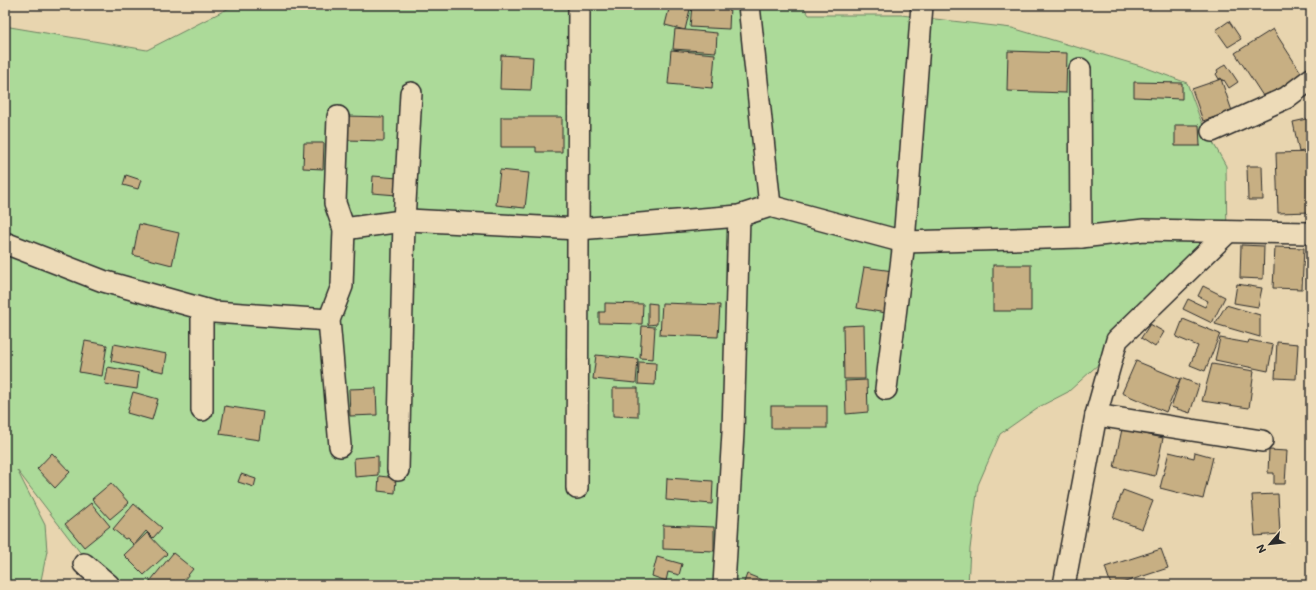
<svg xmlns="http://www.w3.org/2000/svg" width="1316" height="590" font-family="Mali,sans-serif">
	<rect width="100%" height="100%" fill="#e8d5af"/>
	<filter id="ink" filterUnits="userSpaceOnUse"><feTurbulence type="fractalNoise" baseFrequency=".025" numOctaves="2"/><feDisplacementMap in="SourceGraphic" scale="8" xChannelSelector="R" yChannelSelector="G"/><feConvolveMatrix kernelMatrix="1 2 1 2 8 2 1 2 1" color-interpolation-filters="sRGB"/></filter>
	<g filter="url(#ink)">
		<polygon fill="#acda99" stroke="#6c8262" points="235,5 802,5 809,15 901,15 1012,28 1144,67 1187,83 1201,121 1226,166 1227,243 1134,332 1068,392 1037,408 1000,434 978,485 970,549 968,585 105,585 17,470 45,525 47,551 40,585 5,585 5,24 10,27 147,50"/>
		<g fill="#c7af83" stroke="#2b2b2b">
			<polygon points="670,5 691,5 685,30 665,25"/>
			<polygon points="692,5 730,5 729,29 690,27"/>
			<polygon points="1229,21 1241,39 1228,47 1216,30"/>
			<polygon points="675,29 717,33 716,52 673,49"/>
			<polygon points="1273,29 1302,74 1265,99 1235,53"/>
			<polygon points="671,50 715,54 712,88 668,84"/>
			<polygon points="1008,51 1067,53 1066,93 1007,91"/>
			<polygon points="501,55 533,57 531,90 500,89"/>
			<polygon points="1226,64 1238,82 1229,88 1224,80 1223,81 1221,78 1219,79 1216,74 1218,72 1217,70"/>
			<polygon points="1221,79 1232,111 1203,121 1192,89"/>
			<polygon points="1134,82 1182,83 1182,99 1134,97"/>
			<polygon points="348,116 384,117 384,141 347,140"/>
			<polygon points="501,117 562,117 562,152 536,152 536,147 501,147"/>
			<polygon points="1311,118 1311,149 1299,152 1293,122"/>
			<polygon points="1175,125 1199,125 1200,146 1175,146"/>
			<polygon points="304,143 324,143 323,169 303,168"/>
			<polygon points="1311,152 1311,212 1278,213 1276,153"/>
			<polygon points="1247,166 1262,166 1263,200 1248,200"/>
			<polygon points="500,170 529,173 525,208 496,205"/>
			<polygon points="126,175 141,180 138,189 123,185"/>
			<polygon points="373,176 398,178 397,195 372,193"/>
			<polygon points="139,224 179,233 172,265 133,255"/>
			<polygon points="1241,245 1264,246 1263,279 1240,278"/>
			<polygon points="1275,247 1304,248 1302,289 1273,288"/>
			<rect x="993" y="265" width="38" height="46"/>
			<polygon points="864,267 893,271 886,313 857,308"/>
			<polygon points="1237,284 1262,288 1258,307 1234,303"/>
			<polygon points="1203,286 1225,297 1212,323 1183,309 1188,299 1205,307 1208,301 1198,296"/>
			<polygon points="605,303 643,304 642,324 599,323 599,312 605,312"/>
			<polygon points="648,303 657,304 657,324 648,325"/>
			<polygon points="662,303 720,305 718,337 660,335"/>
			<polygon points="1226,305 1260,315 1260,337 1215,324"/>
			<polygon points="1183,319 1220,334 1205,371 1190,365 1198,346 1176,337"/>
			<polygon points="1150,324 1164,332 1155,347 1141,338"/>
			<polygon points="864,325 865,379 844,379 843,326"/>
			<polygon points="642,326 655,327 653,359 640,358"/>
			<polygon points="1220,338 1248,343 1249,340 1273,345 1268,371 1215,360"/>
			<polygon points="85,341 107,345 102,376 79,372"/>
			<polygon points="1277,342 1298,344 1296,379 1275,378"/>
			<polygon points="114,344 167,354 164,372 111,361"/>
			<polygon points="596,355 638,359 636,383 593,379"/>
			<polygon points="1136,361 1180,379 1166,412 1122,393"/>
			<polygon points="639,362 656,363 655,385 638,384"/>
			<polygon points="1212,364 1254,371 1249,408 1202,401"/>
			<polygon points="108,367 139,373 137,389 105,384"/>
			<polygon points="1181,378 1199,385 1190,413 1171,407"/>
			<polygon points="867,380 868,412 846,414 845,381"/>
			<polygon points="376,388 377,415 350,416 349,389"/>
			<polygon points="613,388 638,388 638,417 613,416"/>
			<polygon points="133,392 158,399 152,420 127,413"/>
			<polygon points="225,406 263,412 259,440 220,434"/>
			<rect x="771" y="406" width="56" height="22"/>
			<polygon points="1122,429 1163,438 1155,476 1114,467"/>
			<polygon points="1269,450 1287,451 1285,484 1274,484 1274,473 1268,473"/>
			<polygon points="1169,452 1194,458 1195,452 1213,457 1203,499 1160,488"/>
			<polygon points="52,453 70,472 55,488 37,469"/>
			<polygon points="378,456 378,475 355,477 354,458"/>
			<polygon points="241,474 256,479 254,487 238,482"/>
			<polygon points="379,476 396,478 395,493 378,491"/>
			<polygon points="667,478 713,481 712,504 666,500"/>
			<polygon points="111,483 129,503 110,519 92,499"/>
			<polygon points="1123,490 1153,501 1142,529 1113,518"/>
			<polygon points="1278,494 1280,534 1255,536 1252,495"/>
			<polygon points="91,503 110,526 84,547 65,524"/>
			<polygon points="134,504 162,528 153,538 146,531 134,545 127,538 125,539 113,529"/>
			<polygon points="663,525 714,527 714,551 663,549"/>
			<polygon points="147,533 167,554 144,575 124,555"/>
			<polygon points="1161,549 1168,568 1116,585 1111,585 1105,567"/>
			<polygon points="173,553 193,569 180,585 147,585"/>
			<polygon points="657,557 682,564 679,575 668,572 666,581 652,576"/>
			<polygon points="747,574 767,582 766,585 743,585"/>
		</g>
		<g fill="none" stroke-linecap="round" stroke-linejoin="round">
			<defs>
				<g id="minor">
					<polyline points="749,5 770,206"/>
					<polyline points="1080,69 1081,237"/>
					<polyline points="338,117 335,203 344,229 342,286 329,320 340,446"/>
					<polyline points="1212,131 1286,98 1311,79"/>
					<polyline points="344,229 409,220 578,229 739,216 770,206 904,242 1081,237 1144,230 1311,233"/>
					<polyline points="5,243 103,281 214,312 329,320"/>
					<polyline points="886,389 904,242 922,5"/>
					<polyline points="202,410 202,309"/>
					<polyline points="1096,415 1262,441"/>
					<polyline points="398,470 404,221 411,93"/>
					<polyline points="577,488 579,5"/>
					<polyline points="84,564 109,585"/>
					<polyline points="724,585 733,432 739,216"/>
					<polyline points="1064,585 1096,415 1117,340 1228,232"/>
				</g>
			</defs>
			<use href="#minor" stroke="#2b2b2b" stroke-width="24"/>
			<use href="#minor" stroke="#eddbb8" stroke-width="21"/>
		</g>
	</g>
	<rect width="1316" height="590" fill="none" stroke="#eddbb8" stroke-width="20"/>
	<rect x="10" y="10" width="1296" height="570" fill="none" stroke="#2b2b2b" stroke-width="1.5" filter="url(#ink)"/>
	<g transform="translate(1270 544) rotate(242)" stroke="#eddbb8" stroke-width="3" paint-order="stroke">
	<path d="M0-3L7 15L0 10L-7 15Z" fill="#2b2b2b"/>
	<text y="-6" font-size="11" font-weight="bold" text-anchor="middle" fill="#2b2b2b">N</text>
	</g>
</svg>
